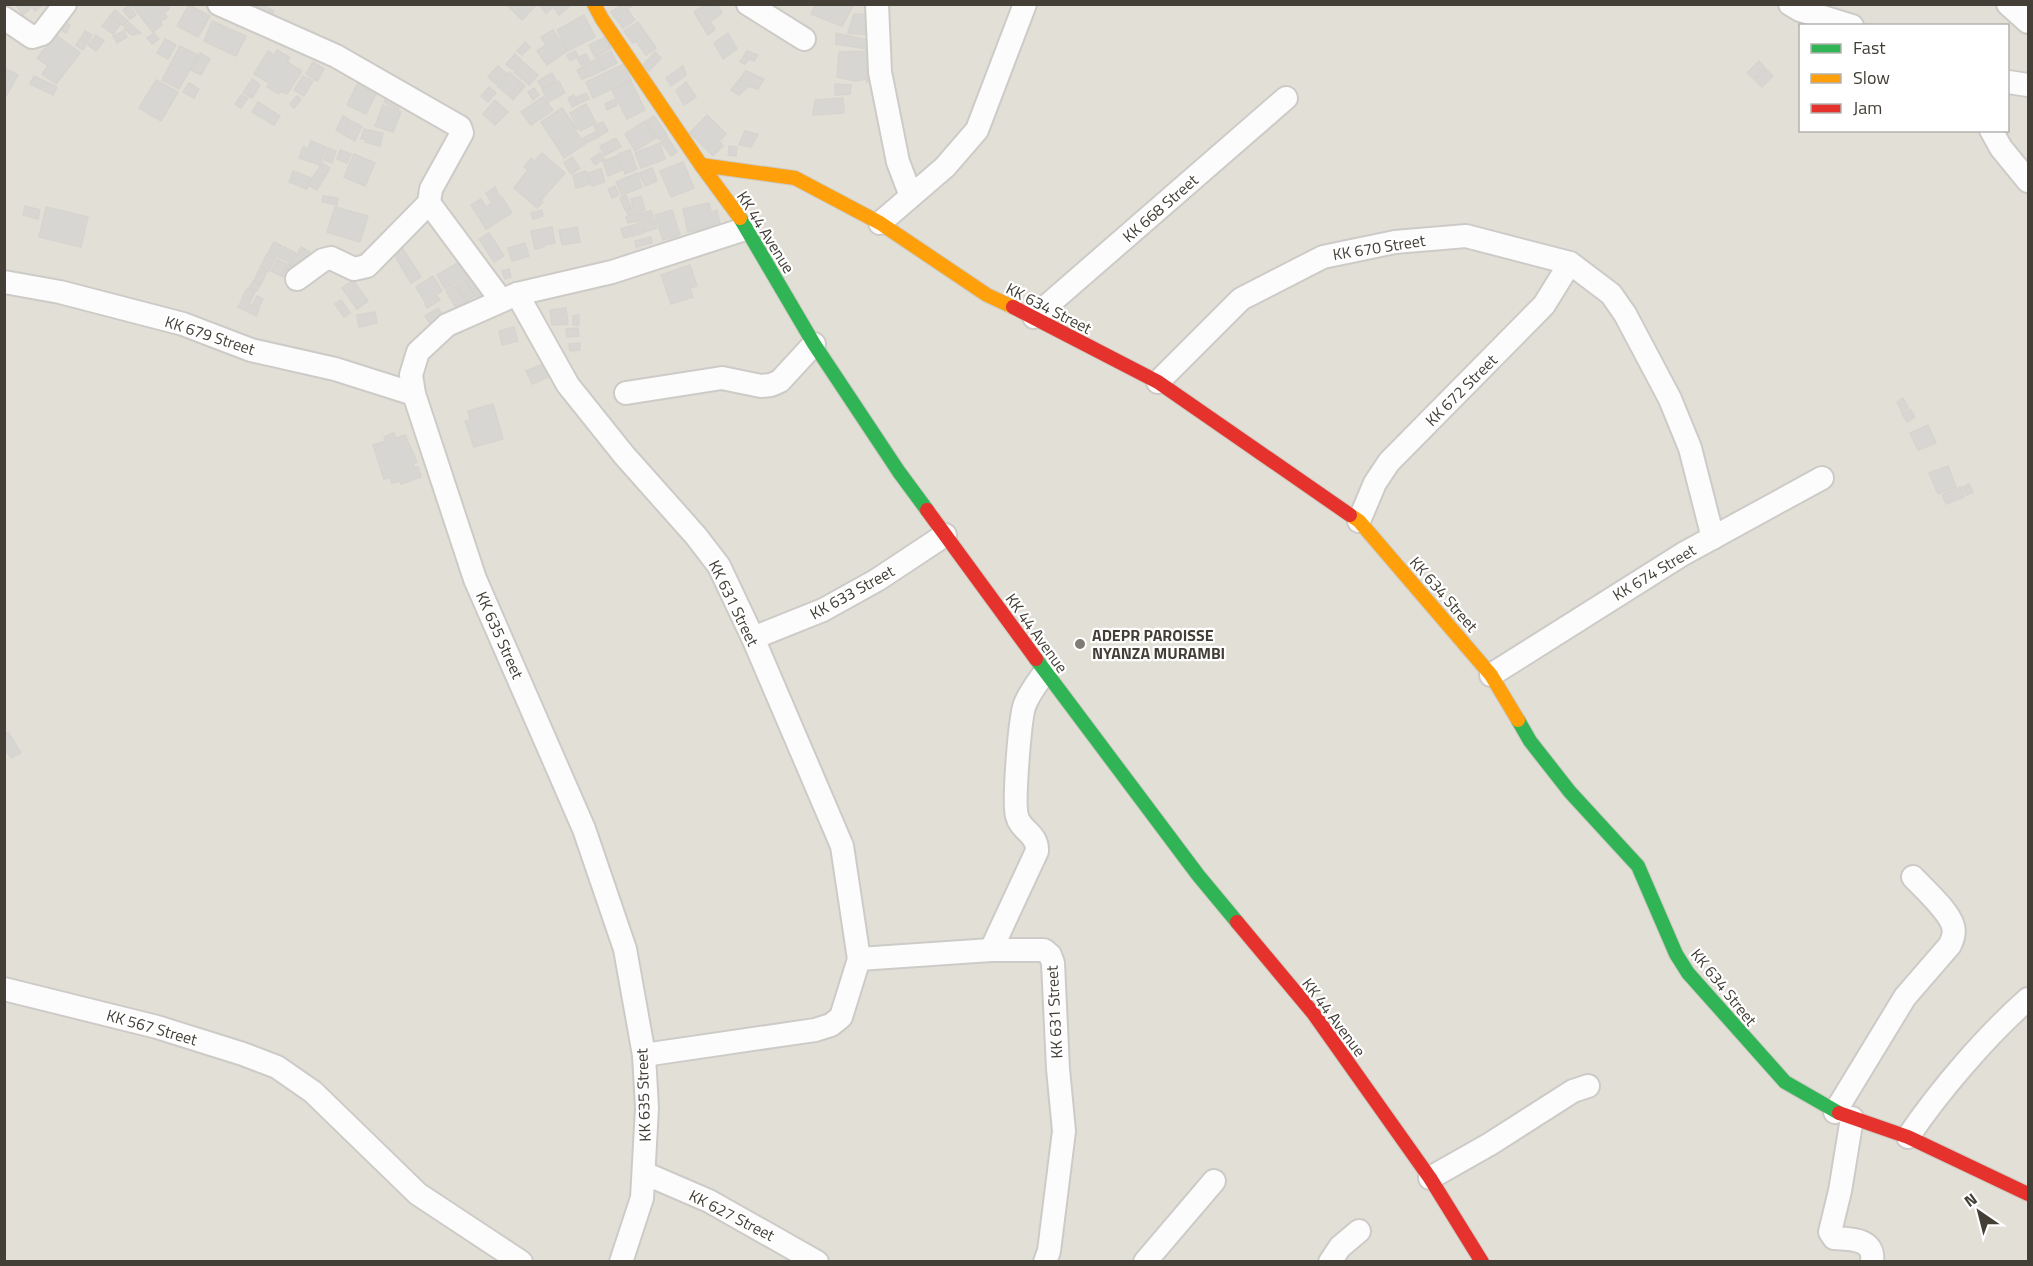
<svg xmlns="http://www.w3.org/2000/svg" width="2033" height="1266" font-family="'Titillium Web',sans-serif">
	<rect width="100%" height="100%" fill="#efede9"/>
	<path fill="#e2dfd7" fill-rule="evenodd" d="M5 5H2028V1261H5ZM1800 26H2008V130H1800Z"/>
	<g fill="#d8d6d2" stroke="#d7d4cf" stroke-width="1.5">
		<polygon points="15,4 44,4 35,11 32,7 23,15"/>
		<polygon points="131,4 166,4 169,9 164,13 167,17 160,22 162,25 153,32"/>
		<polygon points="247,4 261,4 274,11 270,19"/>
		<polygon points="506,4 537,4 522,20"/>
		<polygon points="542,4 549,4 552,8 546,13 540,6"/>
		<polygon points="551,4 572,4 559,15"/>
		<polygon points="623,4 631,4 632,6 627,9 635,20 623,28 611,12"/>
		<polygon points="706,4 717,4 722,13 710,22 715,29 708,35 694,12"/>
		<polygon points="816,4 854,4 842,26 811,14"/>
		<polygon points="129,5 136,15 130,19 123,10"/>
		<polygon points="189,5 210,16 198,37 177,26"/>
		<polygon points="115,10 128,21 124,26 111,15"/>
		<polygon points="854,14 879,15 880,36 848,33"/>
		<polygon points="584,15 595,37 568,51 557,30"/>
		<polygon points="110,16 121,24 113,34 102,26"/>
		<polygon points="212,21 246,36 236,56 204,41"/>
		<polygon points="63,22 70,25 66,33 59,29"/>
		<polygon points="638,22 656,48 646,55 636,41 633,43 624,31"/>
		<polygon points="129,23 141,33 132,35 124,29"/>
		<polygon points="553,30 567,51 547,65 537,51 546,45 541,37"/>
		<polygon points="85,31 92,35 88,42 81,38"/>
		<polygon points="124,31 127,37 117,43 113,36"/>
		<polygon points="154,33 159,39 152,44 147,38"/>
		<polygon points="728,33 737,49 723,59 714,43"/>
		<polygon points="836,33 869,40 867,49 836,44"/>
		<polygon points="56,35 80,53 56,84 42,74 48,66 37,58"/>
		<polygon points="96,35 104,41 96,51 88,45"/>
		<polygon points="606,37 611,48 595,57 589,45"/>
		<polygon points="80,39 87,43 83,50 76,45"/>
		<polygon points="165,39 176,45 168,59 157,53"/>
		<polygon points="525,42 530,47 522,55 517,51"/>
		<polygon points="180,46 198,55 179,89 162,80"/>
		<polygon points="277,50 290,58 287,62 302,71 287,94 281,91 279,94 267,87 269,83 254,74 268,51 274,55"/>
		<polygon points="575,51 578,56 570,61 567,55"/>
		<polygon points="611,51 617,63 604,70 597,58"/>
		<polygon points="747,51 758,55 754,61 749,59 745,64 740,62"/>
		<polygon points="875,51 876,81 867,82 866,79 855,81 837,77 839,52"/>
		<polygon points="655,52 661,58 649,71 643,65"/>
		<polygon points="200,53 210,59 201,75 191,70"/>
		<polygon points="515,54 522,61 513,70 506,64"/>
		<polygon points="586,54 590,61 581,65 577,58"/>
		<polygon points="597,59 603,70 591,76 585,65"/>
		<polygon points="1759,61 1765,68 1754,79 1747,73"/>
		<polygon points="313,62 324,69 317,81 306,74"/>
		<polygon points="523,62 538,75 529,85 514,72"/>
		<polygon points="624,64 631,80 593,98 586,82"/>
		<polygon points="498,66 506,73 496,84 488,77"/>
		<polygon points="584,66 589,76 582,79 577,70"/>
		<polygon points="683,66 686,75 671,86 666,78"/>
		<polygon points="4,68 18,75 6,96 4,96"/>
		<polygon points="1766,69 1773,76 1762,87 1755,80"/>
		<polygon points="746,71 764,79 758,89 749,86 739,95 731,90"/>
		<polygon points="509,72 520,81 508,95 497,86"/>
		<polygon points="552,73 556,81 542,88 538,81"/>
		<polygon points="34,76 57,87 53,95 30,84"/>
		<polygon points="303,76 313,81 304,96 294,90"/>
		<polygon points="252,79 260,85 252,98 243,93"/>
		<polygon points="156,80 178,92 161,121 139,108"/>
		<polygon points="559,81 565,93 548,102 542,89"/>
		<polygon points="631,81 645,110 627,119 612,90"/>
		<polygon points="521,82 525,86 513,100 509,96"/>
		<polygon points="686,82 696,97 684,105 676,91"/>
		<polygon points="189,83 199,89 194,98 183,92"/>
		<polygon points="358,83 377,92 366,114 347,105"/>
		<polygon points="835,84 851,85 850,94 835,95"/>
		<polygon points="489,87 496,93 488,102 481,96"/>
		<polygon points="534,88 539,95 533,100 528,92"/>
		<polygon points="586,93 589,99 579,103 576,98"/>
		<polygon points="241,95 248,98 241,108 235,104"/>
		<polygon points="574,95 578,104 572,107 568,98"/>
		<polygon points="297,96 301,99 294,108 290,104"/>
		<polygon points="387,96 401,103 398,110 384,102"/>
		<polygon points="543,97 553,110 531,125 521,112"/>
		<polygon points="843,98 844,113 813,115 815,100"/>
		<polygon points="615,99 617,105 607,110 605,104"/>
		<polygon points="495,100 508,112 495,125 483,114"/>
		<polygon points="258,102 280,116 274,125 252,112"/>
		<polygon points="586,104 596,123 580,131 570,113"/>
		<polygon points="383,105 401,112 393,132 375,126"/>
		<polygon points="562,108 577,129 555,144 541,122"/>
		<polygon points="707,115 726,134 719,141 723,146 713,156 690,133"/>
		<polygon points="343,116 350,120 343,134 336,130"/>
		<polygon points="654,116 667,135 659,140 647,121"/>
		<polygon points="351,121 362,126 355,141 344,135"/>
		<polygon points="645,121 656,138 635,151 625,134"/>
		<polygon points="603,122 608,131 599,136 594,126"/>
		<polygon points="364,129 383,133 380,146 365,142 366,139 361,139"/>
		<polygon points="745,131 758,134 751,147 739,145"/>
		<polygon points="576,132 585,144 564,158 556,145"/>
		<polygon points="596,132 599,137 586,143 583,138"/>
		<polygon points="667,137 677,152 671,156 661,142"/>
		<polygon points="616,138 621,147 604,156 600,146"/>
		<polygon points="311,141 326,147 320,165 299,158 303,147 308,149"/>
		<polygon points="660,143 665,159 641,168 635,153"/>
		<polygon points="729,146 737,147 736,156 728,155"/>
		<polygon points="328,148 336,151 332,163 324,160"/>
		<polygon points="340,150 351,154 347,163 337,159"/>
		<polygon points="630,150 637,169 625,174 618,154"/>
		<polygon points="542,153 565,173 541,200 543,202 537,208 514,188 528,170 524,167 531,158 535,161"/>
		<polygon points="600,153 604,159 595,165 591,159"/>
		<polygon points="354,154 375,163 365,186 344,177"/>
		<polygon points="617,156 622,170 608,176 603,161"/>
		<polygon points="572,157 580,168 571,174 564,163"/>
		<polygon points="683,162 694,188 671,197 660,171"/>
		<polygon points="322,163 330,168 317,190 308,185"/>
		<polygon points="652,168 657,181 645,186 639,173"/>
		<polygon points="601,169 605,182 592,186 588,173"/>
		<polygon points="293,171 311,178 307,189 289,182"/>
		<polygon points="586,171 590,184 576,188 573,175"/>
		<polygon points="637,173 642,187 622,195 616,182"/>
		<polygon points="615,186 619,195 612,198 608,189"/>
		<polygon points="495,187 500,197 491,202 486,193"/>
		<polygon points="626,195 631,208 625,210 620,198"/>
		<polygon points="323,196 338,198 337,205 322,202"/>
		<polygon points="641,196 645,210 628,215 626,210 633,208 631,199"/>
		<polygon points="502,197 512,213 486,229 471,205 481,199 486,207"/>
		<polygon points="709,203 711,212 717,210 720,224 688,232 683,209"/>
		<polygon points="25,206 40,210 38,219 23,215"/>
		<polygon points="46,207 88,217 81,247 39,237"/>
		<polygon points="335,207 368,216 360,242 327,232"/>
		<polygon points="542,210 543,216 533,219 531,213"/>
		<polygon points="672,210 680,235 663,240 655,215"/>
		<polygon points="651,211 653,217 639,221 638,214"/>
		<polygon points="636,214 638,221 628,223 626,217"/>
		<polygon points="654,219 657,228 644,232 642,222"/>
		<polygon points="640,223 643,233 633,236 630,226"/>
		<polygon points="629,226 631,236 624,238 621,229"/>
		<polygon points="552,227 555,243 544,245 544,247 535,249 531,231"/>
		<polygon points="577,227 580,242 562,245 559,230"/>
		<polygon points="489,233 504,256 494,262 479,239"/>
		<polygon points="651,237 652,243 636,247 635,241"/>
		<polygon points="274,242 282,246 276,257 268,253"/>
		<polygon points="525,243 529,256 512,261 508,248"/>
		<polygon points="401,246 421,277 411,283 392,251"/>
		<polygon points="284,247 294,252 289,262 278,257"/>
		<polygon points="301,247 310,252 307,257 298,253"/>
		<polygon points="295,253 306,259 301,269 290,263"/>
		<polygon points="267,254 275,258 268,272 260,268"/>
		<polygon points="277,259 287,264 281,276 271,271"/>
		<polygon points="459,262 467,276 445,289 437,275"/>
		<polygon points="289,264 297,268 291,281 282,276"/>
		<polygon points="690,265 697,286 690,288 693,297 671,304 661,275"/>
		<polygon points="509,269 511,277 505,279 502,271"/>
		<polygon points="259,270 266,273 261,284 254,281"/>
		<polygon points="478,273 488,291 477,298 466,279"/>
		<polygon points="433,276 442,291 425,302 416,287"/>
		<polygon points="353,280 368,301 357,309 342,288"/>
		<polygon points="465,280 475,296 467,301 457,284"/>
		<polygon points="253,281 260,285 257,291 249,288"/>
		<polygon points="456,285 466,302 456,308 446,291"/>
		<polygon points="247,289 255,292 250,302 242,298"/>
		<polygon points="257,296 263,299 259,307 253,304"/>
		<polygon points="437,296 440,300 427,308 425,304"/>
		<polygon points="242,300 259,309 256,316 238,307"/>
		<polygon points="341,300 350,313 344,317 335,304"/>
		<polygon points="438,308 444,317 431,325 425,316"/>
		<polygon points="566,308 568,324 552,325 550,310"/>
		<polygon points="375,312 377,323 359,327 357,315"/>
		<polygon points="579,315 579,325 573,325 573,316"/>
		<polygon points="514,327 518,341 502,345 499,331"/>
		<polygon points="578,328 579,336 567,337 566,329"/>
		<polygon points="580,343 580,350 570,351 569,344"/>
		<polygon points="548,362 553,375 532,384 526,371"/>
		<polygon points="1903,398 1908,407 1902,412 1897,402"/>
		<polygon points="493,404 503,439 474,447 465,421 470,420 468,411"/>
		<polygon points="1910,409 1915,417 1907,422 1902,414"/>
		<polygon points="1928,425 1936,443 1918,450 1910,433"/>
		<polygon points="394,433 396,438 405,435 417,462 413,464 414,468 418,467 421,477 401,484 400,481 392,483 390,478 384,479 373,445 386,441 384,437"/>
		<polygon points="1948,466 1956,487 1938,494 1929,473"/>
		<polygon points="1969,484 1973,492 1966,495 1963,487"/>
		<polygon points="1961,487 1964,497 1946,504 1942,495"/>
		<polygon points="8,732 21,753 11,758 4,747 4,734"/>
	</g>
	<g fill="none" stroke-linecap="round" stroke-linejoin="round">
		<defs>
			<g id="street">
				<polyline points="219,4 336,56 460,127 462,133 431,189 429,203 501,300"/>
				<polyline points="748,4 804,39"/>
				<polyline points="877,4 880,72 898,162 911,196"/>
				<polyline points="1790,4 1800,10 1852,26"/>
				<polyline points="2008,4 2028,22"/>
				<polyline points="4,18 32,37 42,34 65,4"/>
				<polyline points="2008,82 2028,85"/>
				<polyline points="1991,130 2001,148 2028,181"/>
				<polyline points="880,223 945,167 977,130 1025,4"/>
				<polyline points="297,279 323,260 331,258 354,269 367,266 429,203"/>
				<polyline points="4,282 60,292 183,324 251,350 335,369 414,394"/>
				<polyline points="517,294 568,385 624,455 696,536 719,566 753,638 842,846 859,959 841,1017 831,1025 815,1030 644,1055"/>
				<polyline points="1034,317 1286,98"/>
				<polyline points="1158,382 1241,299 1323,257 1395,242 1466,236 1570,263 1611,294 1625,314 1670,399 1690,448 1713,538"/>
				<polyline points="626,393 722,378 761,386 771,385 780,381 814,344"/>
				<polyline points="1359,521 1375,483 1389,462 1544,305 1570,263"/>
				<polyline points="753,638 823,610 877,580 945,535"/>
				<polyline points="1491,675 1683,554 1822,478"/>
				<path d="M991 950 1037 851C1038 834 1020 830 1017 816 1013 803 1020 716 1025 704 1030 692 1038 682 1045 672"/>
				<polyline points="859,959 991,950 1044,950 1050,955 1053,963 1058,1069 1064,1131 1049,1251 1045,1262"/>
				<polyline points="4,989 157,1027 243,1054 277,1067 313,1092 418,1194 521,1262"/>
				<path d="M1835 1112 1905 997 1950 945C1953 939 1955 933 1953 926 1949 911 1925 890 1913 877"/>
				<path d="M1852 1118 1840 1191 1830 1232 1834 1238C1850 1239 1875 1238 1872 1262"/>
				<path d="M1908 1137C1939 1091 1986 1036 2028 999"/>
				<polyline points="644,1173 709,1201 817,1262"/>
				<polyline points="1430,1178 1490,1144 1573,1091 1588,1086"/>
				<polyline points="621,1262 642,1198 647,1108 644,1055 625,949 584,829 475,579 414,394 411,375 418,352 447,325 517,294 612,272 748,228"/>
				<polyline points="1145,1262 1214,1181"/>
				<polyline points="1330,1262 1340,1247 1359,1231"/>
			</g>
			<g id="fast">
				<polyline points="740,218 814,344 899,472 927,510"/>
				<polyline points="1036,659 1198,875 1237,922"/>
				<polyline points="1518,720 1530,741 1570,792 1638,866 1676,954 1688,973 1785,1082 1839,1113"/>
			</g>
			<g id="slow">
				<polyline points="594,4 602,19 701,165 740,218"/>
				<polyline points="701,165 795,178 880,223 987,295 1013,307"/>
				<polyline points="1350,515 1359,521 1491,675 1518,720"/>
			</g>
			<g id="jam">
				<polyline points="1013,307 1158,382 1350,515"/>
				<polyline points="927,510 1036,659"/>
				<polyline points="1237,922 1313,1013 1430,1178 1482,1262"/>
				<polyline points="1839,1113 1908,1137 2028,1194"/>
			</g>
		</defs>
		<use href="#street" stroke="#cdcbc7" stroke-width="26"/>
		<use href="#fast" stroke="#cccac1" stroke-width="16"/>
		<use href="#slow" stroke="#cccac1" stroke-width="16"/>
		<use href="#jam" stroke="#cccac1" stroke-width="16"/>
		<use href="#street" stroke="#fdfcfc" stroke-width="22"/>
		<use href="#fast" stroke="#30b455" stroke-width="14"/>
		<use href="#slow" stroke="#ff9f0a" stroke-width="14"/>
		<use href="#jam" stroke="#e5322d" stroke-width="14"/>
	</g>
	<circle fill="#7f7c75" stroke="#fff" stroke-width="2" cx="1080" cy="644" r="6"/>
	<g text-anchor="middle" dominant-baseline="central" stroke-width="4.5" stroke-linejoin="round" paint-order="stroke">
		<g font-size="16" fill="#433f37" stroke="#fff">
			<text transform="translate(1160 208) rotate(-41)">KK 668 Street</text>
			<text transform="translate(766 232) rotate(58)">KK 44 Avenue</text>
			<text transform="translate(1379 247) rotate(-9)">KK 670 Street</text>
			<text transform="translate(1049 308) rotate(27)">KK 634 Street</text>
			<text transform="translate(210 335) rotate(18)">KK 679 Street</text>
			<text transform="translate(1461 390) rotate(-45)">KK 672 Street</text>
			<text transform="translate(1654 572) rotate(-31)">KK 674 Street</text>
			<text transform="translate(852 592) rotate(-29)">KK 633 Street</text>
			<text transform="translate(1444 594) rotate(49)">KK 634 Street</text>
			<text transform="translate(734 603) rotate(64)">KK 631 Street</text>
			<text transform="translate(1037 633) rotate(54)">KK 44 Avenue</text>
			<text transform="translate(500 635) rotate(66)">KK 635 Street</text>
			<text transform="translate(1724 987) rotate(51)">KK 634 Street</text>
			<text transform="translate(1054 1012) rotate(-93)">KK 631 Street</text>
			<text transform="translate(1334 1017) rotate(53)">KK 44 Avenue</text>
			<text transform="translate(152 1027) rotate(16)">KK 567 Street</text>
			<text transform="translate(643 1095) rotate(-92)">KK 635 Street</text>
			<text transform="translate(732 1215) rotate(27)">KK 627 Street</text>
		</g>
		<g font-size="16" font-weight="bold" fill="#433f37" stroke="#fff" text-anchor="start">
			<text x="1092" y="635">ADEPR PAROISSE<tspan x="1092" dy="18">NYANZA MURAMBI</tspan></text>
		</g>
	</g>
	<rect width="2033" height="1266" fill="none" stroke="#433f37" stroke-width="12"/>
	<rect x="1799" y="24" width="210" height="108" fill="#ffffff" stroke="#b4b2af" stroke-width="1.5"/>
	<rect x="1811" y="44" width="30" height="9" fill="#30b455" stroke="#b4b2af" stroke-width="1.5"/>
	<text x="1853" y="54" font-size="18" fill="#433f37">Fast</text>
	<rect x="1811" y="74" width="30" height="9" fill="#ff9f0a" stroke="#b4b2af" stroke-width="1.5"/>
	<text x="1853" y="84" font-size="18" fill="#433f37">Slow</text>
	<rect x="1811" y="104" width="30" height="9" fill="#e5322d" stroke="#b4b2af" stroke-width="1.5"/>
	<text x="1853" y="114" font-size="18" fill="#433f37">Jam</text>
	<g transform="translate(1979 1212) rotate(325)" stroke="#ffffff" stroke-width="4.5" paint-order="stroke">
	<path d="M0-4.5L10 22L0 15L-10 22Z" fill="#433f37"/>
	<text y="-9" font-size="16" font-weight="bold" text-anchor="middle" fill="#433f37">N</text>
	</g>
</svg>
